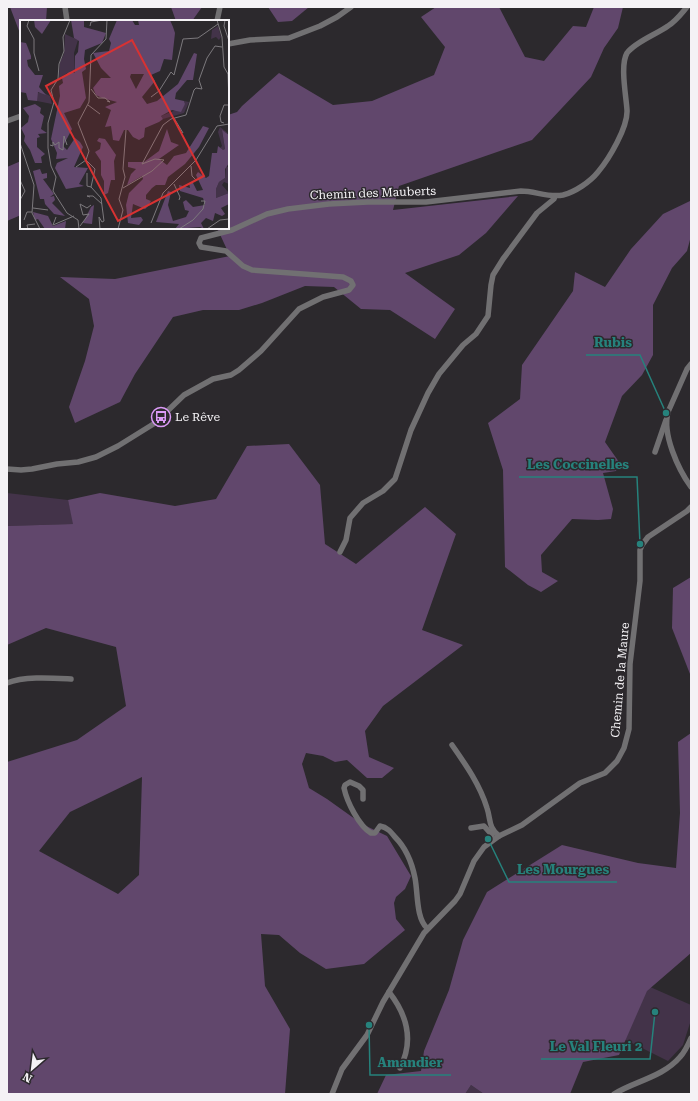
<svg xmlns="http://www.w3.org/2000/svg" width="698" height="1101" font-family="'Roboto Serif',serif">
	<rect width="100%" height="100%" fill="#2c292d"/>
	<g fill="#433349">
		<polygon points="7,493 68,500 74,524 7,526"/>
		<polygon points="632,979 691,1005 691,1020 683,1045 668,1061 612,1033"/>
		<polygon points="471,1085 484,1094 465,1094"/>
	</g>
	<g fill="#61476c" fill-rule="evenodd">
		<polygon points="10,7 47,7 46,21 21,21 21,36"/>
		<polygon points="171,7 202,7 192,21 176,21"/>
		<polygon points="268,7 309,7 292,21 278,22"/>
		<polygon points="436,7 499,7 525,57 544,61 573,26 586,27 594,7 623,7 618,28 604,48 591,77 532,140 399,186 393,210 518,196 486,233 459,255 405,273 455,309 435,339 390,310 361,309 334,287 305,286 262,303 239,310 203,310 173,317 135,374 120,402 75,423 69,407 85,361 94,326 89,299 60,277 115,279 230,256 217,228 228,228 228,115 237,112 242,106 279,73 333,105 372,101 434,75 445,47 421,17"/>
		<polygon points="21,161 21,215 7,221 7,167"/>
		<polygon points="690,201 691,236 687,251 672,268 653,305 653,355 642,375 622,396 605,442 619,462 616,471 603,473 613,509 611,519 598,520 572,519 541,555 542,572 558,581 541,592 528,585 505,567 503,470 488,423 520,399 522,365 573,291 575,272 605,287 631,249 663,214"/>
		<path d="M289 444 320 485 325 544 356 564 425 507 456 534 422 630 463 645 383 706 365 731 369 757 394 768 382 778H367L347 760 335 762 323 756 306 753 302 764 309 788 327 799 362 824 387 836 411 876 405 889 396 897 394 903 396 919 405 930 364 964 326 969 300 953 279 935 261 934 265 986 290 1029 285 1094H7V762L77 740 126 706 116 647 46 628 7 645V526L73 524 68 500 100 493 175 506 216 499 247 446ZM142 777 139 875 118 894 39 851 70 812Z"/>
		<polygon points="691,577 691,673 690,674 672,628 673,588"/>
		<polygon points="691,733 691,953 647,991 619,1055 583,1062 570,1094 484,1094 471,1085 465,1094 377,1094 386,1075 421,1071 424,1051 449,990 463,940 487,892 562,845 638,863 676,868 680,813 678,742"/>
	</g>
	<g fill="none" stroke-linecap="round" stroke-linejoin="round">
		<g stroke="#717072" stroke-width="5.5">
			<polyline points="65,7 67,21"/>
			<polyline points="217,21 220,7"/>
			<polyline points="228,44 250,40 289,38 320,26 337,17 351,7"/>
			<polyline points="7,121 21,116"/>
			<path d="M691 364 687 369 668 412C662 434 678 469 691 487"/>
			<polyline points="655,452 666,420"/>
			<path d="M7 469 21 470 32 469 57 464 78 462 96 457 118 446 155 423 184 395 213 379 231 375 239 370 261 351 299 309 323 297 349 290 353 285 351 281 343 277 252 270 243 266 226 251 201 247 199 243 201 238 232 230 267 214 288 209 329 204 368 202H426L521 191C535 191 549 198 563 195 575 192 590 182 598 172 609 159 628 127 627 110 626 95 620 65 627 53 635 42 657 34 668 26 676 21 681 14 687 7"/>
			<polyline points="340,552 346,540 350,518 363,503 383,491 395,479 411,430 428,393 439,374 463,345 476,334 488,316 491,285 493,275 503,259 537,213 554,199 555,196"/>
			<path d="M7 683C24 676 52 678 71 679"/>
			<path d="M452 745C466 765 480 785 487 808 491 820 488 827 499 836"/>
			<path d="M363 799V790L359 786 350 782 345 785 344 788C347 802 359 826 371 833H375L380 826C387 827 391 832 395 837 406 848 412 863 415 878 418 893 416 918 427 928"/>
			<polyline points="471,828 484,826 492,835"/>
			<path d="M389 992C407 1015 414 1041 400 1068"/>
			<polyline points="332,1094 342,1069 367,1035 383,1002 424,933 455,901 460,894 474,861 484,847 499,836 522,825 580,783 605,773 617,761 624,748 629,729 630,664 640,581 640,550 642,545 648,537 687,511 691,507"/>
			<path d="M614 1094C635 1081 663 1077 680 1057 685 1052 688 1045 691 1038"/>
		</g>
	</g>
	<defs>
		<symbol id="bus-ring" viewBox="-11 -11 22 22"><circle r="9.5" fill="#2c292d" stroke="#db9af6" stroke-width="1.5"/><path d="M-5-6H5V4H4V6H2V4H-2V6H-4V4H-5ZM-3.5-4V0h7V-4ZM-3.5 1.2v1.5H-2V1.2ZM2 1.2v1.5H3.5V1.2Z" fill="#db9af6"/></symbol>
	</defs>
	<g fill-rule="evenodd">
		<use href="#bus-ring" x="150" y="406" width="22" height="22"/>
	</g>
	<g text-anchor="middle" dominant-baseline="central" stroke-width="3" stroke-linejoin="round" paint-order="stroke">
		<g font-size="12" fill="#f4f2f5" stroke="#2c292d">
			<text transform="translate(373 193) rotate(-2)">Chemin des Mauberts</text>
			<text transform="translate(620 680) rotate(-85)">Chemin de la Maure</text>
		</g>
		<g font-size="12" fill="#f4f2f5" stroke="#2c292d" text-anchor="start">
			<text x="175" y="417">Le Rêve</text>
		</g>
	</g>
	<g transform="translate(20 20)">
		<rect width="209" height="209" fill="#2c292d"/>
		<path d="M198 6 201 17 199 20 196 17 191 19 192 10ZM45 14 58 20 54 33 55 53 49 52 39 58 40 42 44 34ZM22 72 30 76 32 84 17 81V73ZM164 81 169 82 164 93 143 99 141 96 161 88 165 84ZM200 107 209 114 202 111 205 129 203 130 200 128 202 126 198 112ZM206 146 209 148V164L204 162 202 165 209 173 196 178V169L199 162 205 158Z" fill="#433349"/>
		<path d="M14 0H31L22 14 15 7ZM51 0H64V7L86 13 82 23 65 30 64 39 66 49 62 52 66 78 60 88 44 93 52 109 43 126 47 130 55 118 60 122 63 127 54 147 68 148 59 164 64 166 46 169 35 148 37 143 48 138 36 139 37 133 31 119 40 76 39 66 43 63 42 58 49 52 55 53V36L58 32 59 21 54 18ZM97 0H112L115 5H119L118 0H150L153 7 155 13 152 40 144 39 140 51 131 55 135 61 122 77 127 84 137 81 158 64 174 33 177 34 173 60H167L156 73 155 79 164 81 165 84 161 92 152 90 141 96 143 99 139 102 125 108 124 117 119 120 113 117 108 110H104L99 121 93 120 91 106 85 107 91 90 85 87 97 82 82 78 76 75 73 68 81 58H91L81 48 73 33 89 31 91 23 89 19ZM111 54H124L116 69 110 57ZM0 22 6 23 8 28 11 36V39L7 40 8 46 15 55H23L19 67 26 75 18 72 17 81 8 80 6 73 0 72ZM15 84 21 88 20 93 24 96 21 109 27 113 18 114 20 117 17 118V127L25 134 21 137 22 143H15L10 130 4 121 5 116 1 108 8 102 9 96 3 88ZM183 106 189 108 179 127 165 144 148 157 145 165H136L132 168 126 175V179L131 181 128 186 125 189 113 184 111 198 121 197 123 200 119 205 108 203 106 185 109 173 123 159 122 156 107 165 111 154 116 149 108 147V142H124L139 131 147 109 151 122 159 125 139 139 147 145 154 136 166 133ZM202 110 209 115V143L205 149V158L199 162 196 169V178L209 173V184L201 188 205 194 202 196 195 193 193 201 186 198 181 203 184 209 180 207 155 209 159 204 136 202 148 171 151 172 148 185 153 201 166 197 169 191 165 190 163 182 166 180 173 187 185 185 183 178 160 171 159 165 170 168 169 163H173L177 171 183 170 176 155 178 152 186 158 189 156 192 133H197L198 126 203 130 205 129ZM79 118 85 119 96 135 94 141 95 160H91L88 173 82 176 84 175V161L81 155V141L75 132 80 129 81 123 77 121ZM20 149 22 154 27 153V158L23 159 34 174 30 177 34 176 35 180 32 183 45 196 34 194 25 184 24 179H20L13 151ZM74 185 72 204 63 203 71 187ZM13 192 28 196 33 206 46 201 45 209H25L18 199 15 200Z" fill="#61476c" fill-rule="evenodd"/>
		<path fill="none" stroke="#7c797d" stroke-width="1" d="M9 0 7 6 14 19V33L19 51M50 0 43 17 44 31 39 44 38 59 31 70 34 82 28 103V128L31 146 36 157 33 171 47 193 58 200 59 209M197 0 202 17 204 47 208 54 209 83M205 0 204 6 209 21M70 6 71 2 82 0M71 69 78 78H85L90 82 87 81M131 77 139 71 151 52 154 55 163 19 178 18 198 4M68 85 80 94M154 98 163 113M204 103 201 102 200 96 204 85H208M0 123 14 165 12 193 20 209M30 125 33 126V122L35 125 39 122V128L43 130 44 116 47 125M171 146 172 156 177 161M56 147 66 140M67 153V166L71 167M0 160 5 171 0 180M154 164 160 177 159 180M103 168 132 151 144 140 135 139 122 144 143 105 151 99 166 95 174 70 176 68 182 69 179 60 187 38 195 26 202 27M70 177 67 176H73L82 184M13 188 28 190M36 197 33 205 54 196M4 200 7 192H12M131 203 143 173 176 140 197 106 209 104M60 206 69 194 63 195 60 184 67 188 71 185M8 209 7 205 15 204M80 209 79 197 82 202 84 201 81 178 71 167 75 149 66 140 69 131 58 103 69 82 71 35 86 19 87 0M98 209 103 190 99 179 105 157 103 149 106 110M159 209 173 200 183 189 185 181H181M187 209 200 200 209 199"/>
		<path fill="#d83232" fill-opacity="0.15" stroke="#d83232" stroke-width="2" d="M112 20 184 156 98 201 26 66Z"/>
		<rect width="209" height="209" fill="none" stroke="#f4f2f5" stroke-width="2"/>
	</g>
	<path fill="none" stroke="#26827c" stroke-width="1.5" d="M666 413L640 355H586M640 544L637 477H519M488 839L509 882H617M655 1012L650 1059H541M369 1025L370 1075H451"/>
	<g fill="#26827c" stroke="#2c292d" stroke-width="1.5">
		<circle cx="666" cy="413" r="4"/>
		<circle cx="640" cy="544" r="4"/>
		<circle cx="488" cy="839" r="4"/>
		<circle cx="655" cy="1012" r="4"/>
		<circle cx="369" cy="1025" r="4"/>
	</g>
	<g font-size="13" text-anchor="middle" font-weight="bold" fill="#26827c" stroke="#2c292d" stroke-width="3" stroke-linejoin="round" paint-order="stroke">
		<text x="613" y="347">Rubis</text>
		<text x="578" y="469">Les Coccinelles</text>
		<text x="563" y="874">Les Mourgues</text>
		<text x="596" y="1051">Le Val Fleuri 2</text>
		<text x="410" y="1067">Amandier</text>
	</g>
	<rect width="698" height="1101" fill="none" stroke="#f4f2f5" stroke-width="16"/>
	<g transform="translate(32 1069) rotate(208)" stroke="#2c292d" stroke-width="3" paint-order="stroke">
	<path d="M0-3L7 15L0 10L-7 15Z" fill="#f4f2f5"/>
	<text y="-6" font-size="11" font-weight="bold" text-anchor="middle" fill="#f4f2f5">N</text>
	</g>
</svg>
